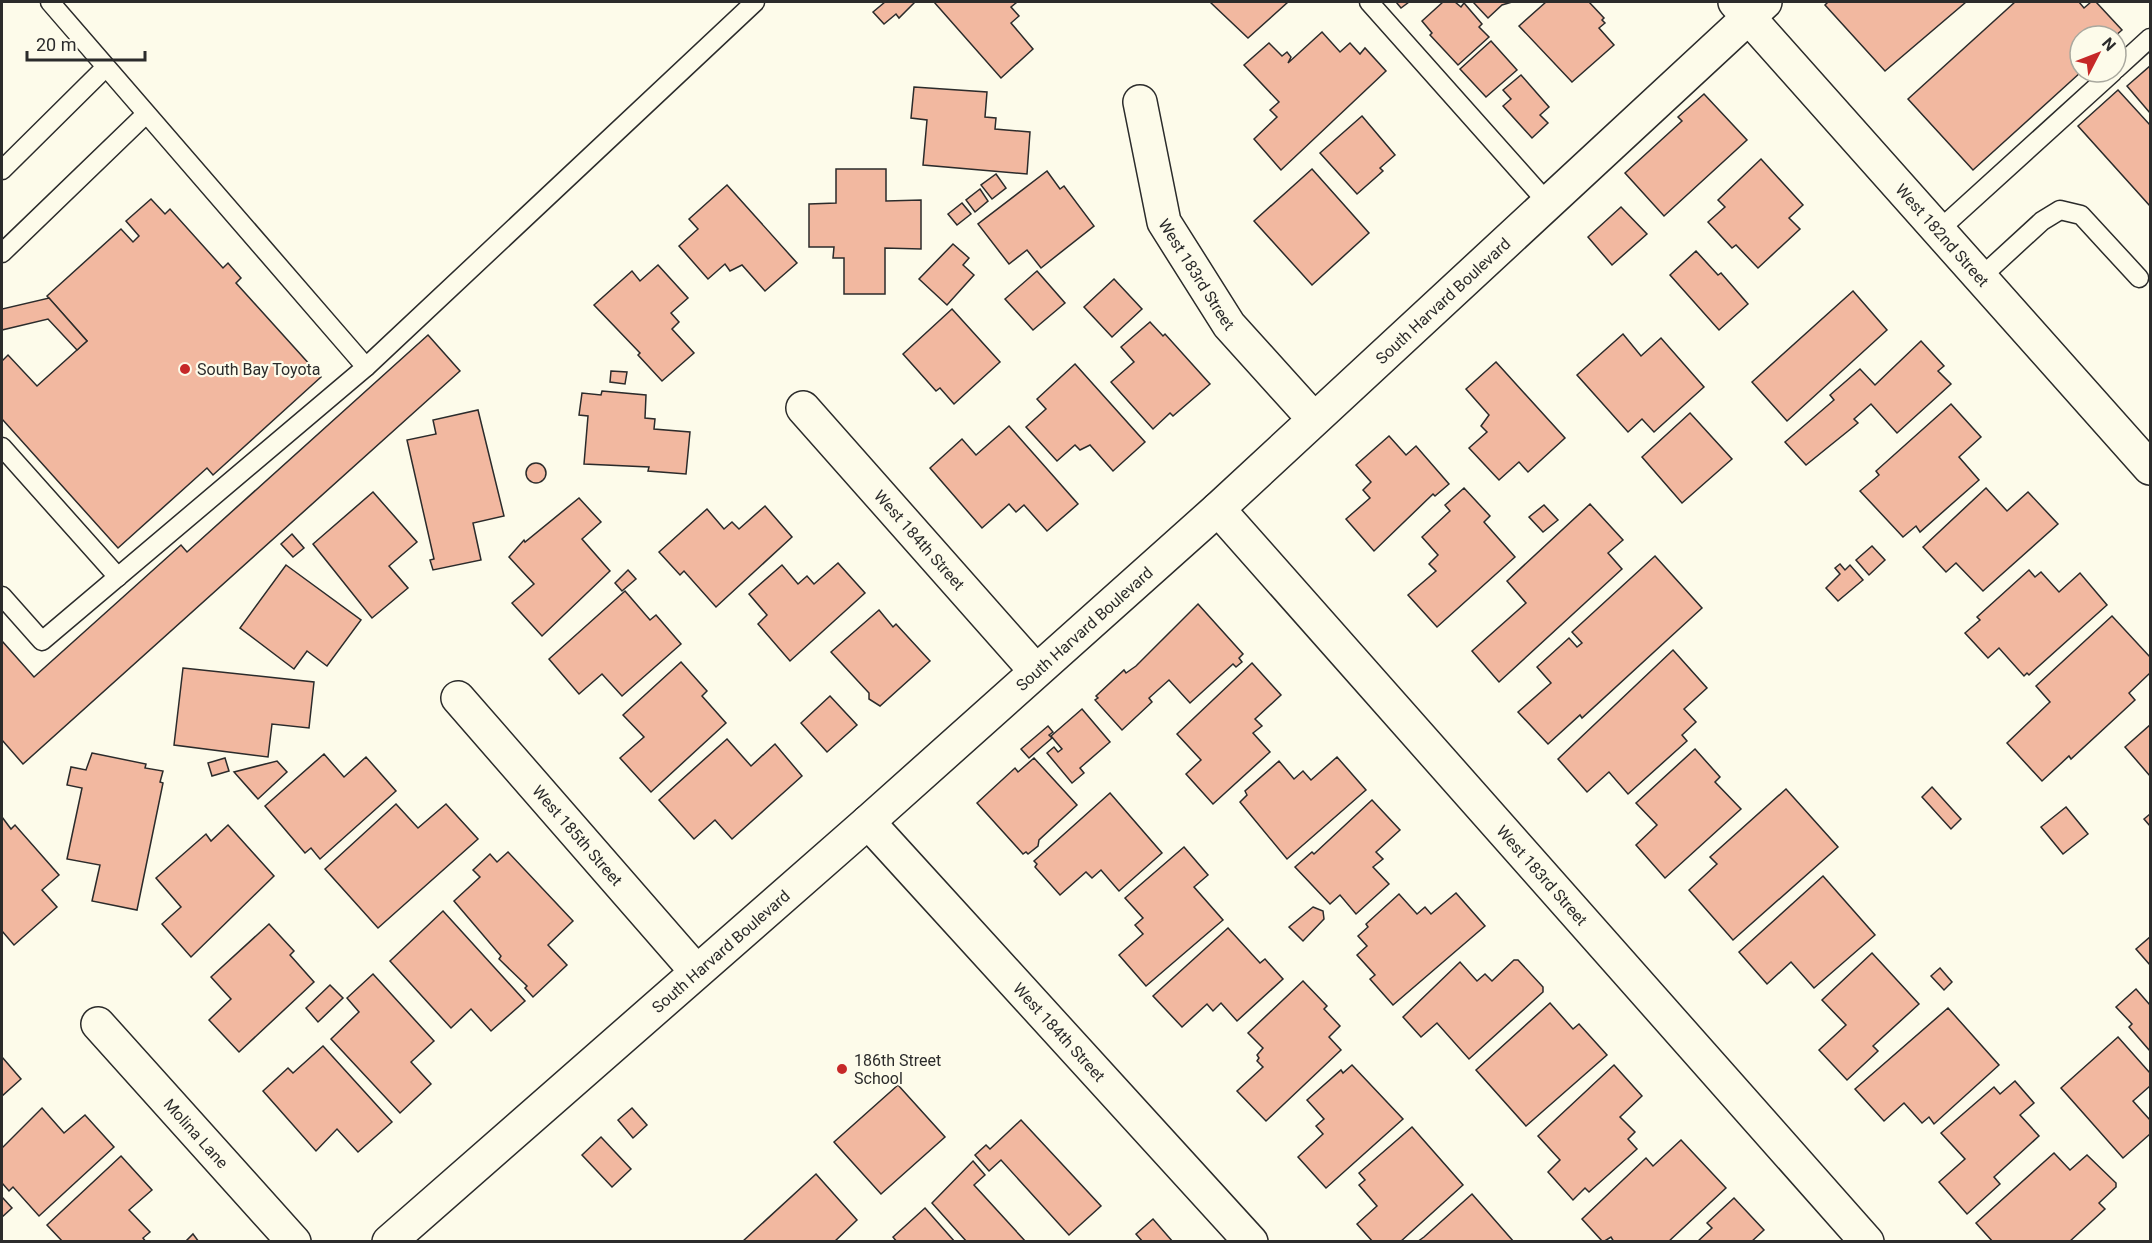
<svg xmlns="http://www.w3.org/2000/svg" width="2152" height="1243" font-family="Roboto,sans-serif">
	<rect width="100%" height="100%" fill="#fdfbea"/>
	<g fill="#f2b8a0" stroke="#2b2b2b" stroke-width="1.5">
		<polygon points="885,2 913,2 914,3 899,18 896,14 884,24 873,12"/>
		<polygon points="934,2 1017,2 1011,7 1019,16 1011,23 1033,49 1001,78"/>
		<polygon points="1210,2 1288,2 1248,38"/>
		<polygon points="1396,2 1409,2 1401,8"/>
		<polygon points="1443,2 1455,2 1461,7 1464,3 1482,24 1479,27 1489,37 1458,65 1430,35 1432,33 1422,21"/>
		<polygon points="1473,2 1512,2 1502,5 1488,18"/>
		<polygon points="1546,2 1589,2 1604,18 1602,20 1605,23 1599,28 1614,45 1572,82 1519,26"/>
		<polygon points="1828,2 1966,2 1885,71 1825,5"/>
		<polygon points="2015,2 2079,2 2084,8 2091,2 2096,2 2122,30 2115,36 2080,36 2081,72 1973,170 1908,99"/>
		<polygon points="1322,32 1340,52 1350,43 1360,54 1365,48 1386,71 1281,170 1254,139 1277,117 1270,110 1279,102 1244,65 1269,43 1282,56 1287,52 1291,57 1288,63"/>
		<polygon points="1491,41 1517,70 1486,97 1460,69"/>
		<polygon points="2150,66 2150,113 2127,86"/>
		<polygon points="1521,75 1549,107 1540,115 1548,123 1532,138 1503,106 1511,99 1503,90"/>
		<polygon points="914,87 987,92 985,117 996,118 995,129 1030,132 1027,174 923,165 927,120 911,118"/>
		<polygon points="2118,90 2150,125 2150,206 2078,126"/>
		<polygon points="1704,94 1747,140 1664,216 1625,173 1682,121 1678,117"/>
		<polygon points="1362,116 1395,155 1380,168 1383,171 1357,194 1320,153"/>
		<polygon points="1761,159 1803,205 1789,218 1800,229 1758,268 1736,245 1732,248 1708,222 1725,207 1718,200"/>
		<polygon points="836,169 886,169 886,201 921,200 921,249 885,248 885,294 844,294 844,258 833,258 834,247 809,247 809,204 836,203"/>
		<polygon points="1312,169 1369,233 1312,285 1254,221"/>
		<polygon points="1047,171 1060,189 1064,186 1094,226 1041,268 1027,250 1009,264 978,224"/>
		<polygon points="996,174 1006,188 992,199 981,185"/>
		<polygon points="727,185 797,263 765,291 742,265 730,271 725,264 708,279 679,246 698,229 689,219"/>
		<polygon points="980,189 988,201 975,212 966,200"/>
		<polygon points="151,199 165,214 170,209 223,268 228,263 241,278 236,283 321,377 213,475 207,468 118,548 2,419 2,361 8,355 37,386 87,341 47,296 121,229 133,242 139,236 126,221"/>
		<polygon points="962,203 971,214 957,225 948,214"/>
		<polygon points="1621,207 1647,234 1612,265 1588,237"/>
		<polygon points="953,244 969,258 963,265 974,275 947,305 919,279"/>
		<polygon points="1696,251 1718,275 1721,273 1748,304 1719,330 1670,275"/>
		<polygon points="658,265 688,298 671,313 679,322 672,329 694,353 662,381 638,355 640,353 594,305 632,271 640,281"/>
		<polygon points="1037,271 1065,303 1033,330 1005,299"/>
		<polygon points="1114,279 1142,309 1112,337 1084,307"/>
		<polygon points="1853,291 1887,330 1787,421 1752,382"/>
		<polygon points="49,298 87,341 77,350 48,319 2,330 2,309"/>
		<polygon points="952,309 1000,362 954,404 940,388 936,391 903,354"/>
		<polygon points="1150,322 1163,336 1165,334 1210,384 1173,416 1170,413 1153,429 1111,382 1134,362 1121,347"/>
		<polygon points="1623,334 1641,356 1661,338 1704,387 1654,432 1642,419 1628,432 1577,375"/>
		<polygon points="428,335 460,371 23,764 2,740 2,641 34,677 181,545 187,552"/>
		<polygon points="1921,341 1944,366 1938,371 1951,384 1897,433 1871,404 1854,419 1858,423 1806,465 1785,442 1834,400 1830,395 1860,369 1875,385"/>
		<polygon points="1496,362 1565,438 1528,472 1519,462 1499,480 1469,448 1487,432 1481,426 1489,415 1466,389"/>
		<polygon points="1075,364 1145,442 1113,471 1090,445 1080,450 1075,445 1057,461 1026,427 1046,409 1037,399"/>
		<polygon points="611,371 627,372 625,384 610,382"/>
		<polygon points="602,391 646,395 645,418 655,419 654,429 690,432 686,474 648,471 649,467 584,464 588,416 579,415 582,393 601,395"/>
		<polygon points="1951,404 1981,437 1959,457 1979,480 1920,532 1916,526 1903,537 1860,491 1879,475 1876,471"/>
		<polygon points="478,410 504,516 473,523 481,560 433,570 430,560 434,559 407,440 436,434 433,420"/>
		<polygon points="1690,413 1732,459 1682,503 1642,457"/>
		<polygon points="1009,426 1078,504 1047,531 1024,505 1016,512 1009,504 982,528 930,468 962,439 976,455"/>
		<polygon points="1389,436 1406,455 1416,446 1449,484 1435,496 1433,494 1374,551 1346,519 1370,498 1363,490 1371,482 1356,465"/>
		<circle cx="536" cy="473" r="10"/>
		<polygon points="1464,488 1490,516 1484,522 1515,557 1437,627 1408,595 1436,571 1429,564 1438,555 1422,537 1450,511 1445,505"/>
		<polygon points="1986,488 2007,511 2028,492 2058,524 1983,591 1956,563 1946,572 1923,547"/>
		<polygon points="373,492 417,542 389,566 408,588 372,618 313,544"/>
		<polygon points="579,498 601,522 582,539 610,571 542,636 512,603 534,584 509,557 524,540 525,542"/>
		<polygon points="1590,504 1623,540 1608,553 1622,569 1499,682 1472,651 1526,603 1507,581"/>
		<polygon points="1544,505 1558,520 1543,532 1529,517"/>
		<polygon points="765,506 792,537 716,607 684,571 680,575 659,552 707,509 724,529 732,522 739,529"/>
		<polygon points="292,534 304,548 293,557 281,544"/>
		<polygon points="1872,546 1885,560 1869,575 1856,560"/>
		<polygon points="1655,556 1702,608 1582,718 1580,715 1548,744 1518,712 1551,683 1537,667 1569,638 1577,647 1582,643 1572,632"/>
		<polygon points="838,563 865,593 790,661 758,624 767,615 749,594 782,565 798,584 807,576 814,584"/>
		<polygon points="1840,564 1845,570 1850,565 1863,580 1838,601 1826,588 1840,574 1835,568"/>
		<polygon points="286,565 361,620 327,666 307,651 294,669 240,628"/>
		<polygon points="628,570 636,579 622,591 615,583"/>
		<polygon points="2029,570 2035,577 2041,572 2059,592 2080,573 2107,605 2029,675 2027,673 2024,676 1999,648 1988,658 1965,633 1980,620 1977,617"/>
		<polygon points="625,591 650,620 656,615 681,644 622,696 602,674 579,694 549,659"/>
		<polygon points="1198,604 1243,654 1239,658 1242,662 1236,667 1233,664 1190,703 1169,680 1149,698 1152,702 1122,730 1095,700 1098,698 1096,696 1124,670 1126,673 1136,666"/>
		<polygon points="879,610 893,627 896,624 930,661 880,706 869,699 869,693 831,652"/>
		<polygon points="2112,616 2150,657 2150,673 2129,693 2135,700 2071,759 2069,756 2042,781 2007,743 2050,702 2036,686"/>
		<polygon points="1673,650 1707,688 1684,709 1696,722 1682,735 1687,741 1628,794 1609,772 1587,792 1558,759"/>
		<polygon points="681,662 707,691 702,696 726,723 651,792 620,758 644,737 623,715"/>
		<polygon points="1252,663 1281,695 1255,719 1262,726 1253,733 1270,752 1213,804 1186,774 1201,760 1177,734"/>
		<polygon points="183,668 314,682 309,728 272,724 268,757 174,745"/>
		<polygon points="830,696 857,725 827,752 801,723"/>
		<polygon points="1082,709 1110,742 1080,768 1084,773 1072,783 1047,753 1054,747 1058,752 1062,749 1051,736"/>
		<polygon points="2150,725 2150,776 2125,747"/>
		<polygon points="1048,726 1053,732 1049,735 1052,738 1029,758 1021,749"/>
		<polygon points="727,739 751,766 775,744 802,776 732,839 715,820 694,839 659,800"/>
		<polygon points="1695,749 1720,777 1715,782 1741,809 1665,878 1636,845 1657,825 1636,803"/>
		<polygon points="92,753 146,764 145,768 163,771 160,782 163,783 137,910 92,901 100,865 67,859 82,788 67,785 71,767 86,770"/>
		<polygon points="324,754 344,777 366,757 396,791 320,859 311,848 305,853 265,806"/>
		<polygon points="1337,757 1366,790 1287,859 1240,802 1247,795 1245,791 1279,761 1294,779 1303,771 1311,780"/>
		<polygon points="225,758 229,771 212,776 208,763"/>
		<polygon points="1034,758 1077,805 1039,840 1038,846 1028,854 1026,852 1023,854 977,803 1015,768 1018,772"/>
		<polygon points="277,761 287,772 258,799 234,772"/>
		<polygon points="1932,787 1961,819 1951,829 1922,797"/>
		<polygon points="1786,789 1838,847 1733,940 1689,890 1717,864 1710,857"/>
		<polygon points="1110,793 1162,853 1119,891 1101,870 1092,878 1086,872 1060,895 1035,867 1037,864 1034,861"/>
		<polygon points="1372,800 1400,830 1376,852 1383,859 1373,867 1389,884 1356,914 1340,895 1330,904 1295,867 1312,852 1314,854"/>
		<polygon points="396,804 418,828 446,804 478,839 378,928 325,869"/>
		<polygon points="2066,807 2088,834 2063,854 2041,827"/>
		<polygon points="2150,814 2150,826 2144,819"/>
		<polygon points="2,817 11,829 15,825 59,875 42,890 57,907 14,945 2,931"/>
		<polygon points="228,825 274,876 191,957 162,924 181,907 156,878 206,834 211,841"/>
		<polygon points="1184,847 1208,875 1194,887 1223,920 1146,986 1119,955 1143,934 1135,925 1143,918 1125,898"/>
		<polygon points="508,852 573,921 548,945 567,965 533,997 525,988 527,986 499,959 501,956 454,901 480,877 473,870 490,854 497,862"/>
		<polygon points="1823,876 1875,935 1814,988 1791,962 1767,984 1739,952"/>
		<polygon points="1456,893 1485,926 1393,1005 1370,979 1375,975 1357,955 1367,946 1358,936 1368,927 1366,924 1399,894 1417,914 1425,907 1431,914"/>
		<polygon points="1313,907 1323,911 1324,919 1303,941 1289,927"/>
		<polygon points="443,911 525,1001 491,1031 471,1009 451,1028 390,961"/>
		<polygon points="269,924 294,951 290,955 314,982 239,1052 209,1020 231,999 211,977"/>
		<polygon points="1228,928 1260,963 1265,959 1283,979 1237,1021 1221,1003 1213,1011 1207,1004 1182,1027 1153,996"/>
		<polygon points="2150,937 2150,965 2136,949"/>
		<polygon points="1872,953 1919,1004 1873,1046 1878,1051 1847,1080 1819,1050 1846,1025 1822,1000"/>
		<polygon points="1514,960 1518,960 1543,987 1543,992 1469,1059 1437,1023 1421,1037 1403,1017 1460,962 1477,981 1485,974 1492,981"/>
		<polygon points="1940,968 1952,982 1944,990 1931,976"/>
		<polygon points="373,974 434,1041 411,1062 431,1084 400,1113 331,1039 359,1012 347,998"/>
		<polygon points="1303,981 1327,1006 1324,1009 1340,1026 1329,1037 1341,1050 1266,1121 1237,1091 1263,1067 1257,1061 1259,1058 1257,1055 1263,1048 1248,1033"/>
		<polygon points="330,985 343,998 318,1022 306,1008"/>
		<polygon points="2136,989 2150,1005 2150,1051 2129,1027 2132,1024 2116,1007"/>
		<polygon points="1550,1003 1573,1029 1579,1024 1607,1055 1526,1126 1476,1070"/>
		<polygon points="1948,1008 1999,1065 1934,1124 1929,1117 1922,1123 1904,1103 1884,1121 1855,1089"/>
		<polygon points="2118,1037 2150,1073 2150,1086 2133,1101 2150,1120 2150,1134 2123,1158 2061,1088"/>
		<polygon points="323,1046 392,1122 358,1152 337,1129 316,1151 263,1091 288,1068 293,1073"/>
		<polygon points="2,1057 21,1079 2,1096"/>
		<polygon points="1352,1065 1403,1119 1326,1188 1298,1157 1323,1134 1316,1126 1324,1119 1307,1100 1341,1070 1343,1073"/>
		<polygon points="1614,1065 1642,1096 1620,1117 1635,1132 1628,1139 1637,1149 1589,1192 1585,1188 1573,1200 1548,1172 1560,1160 1538,1136"/>
		<polygon points="2015,1081 2034,1103 2020,1115 2039,1136 1994,1177 2000,1184 1967,1214 1939,1182 1965,1159 1941,1133 1994,1087 2000,1094"/>
		<polygon points="898,1085 945,1137 881,1194 834,1142"/>
		<polygon points="42,1108 64,1133 85,1115 114,1147 39,1216 13,1187 9,1191 2,1183 2,1148"/>
		<polygon points="632,1108 647,1125 633,1138 618,1120"/>
		<polygon points="1021,1120 1101,1206 1069,1235 1001,1160 989,1171 975,1155 986,1145 990,1149"/>
		<polygon points="1412,1127 1463,1185 1400,1242 1373,1242 1357,1224 1377,1206 1359,1185 1365,1180 1359,1173"/>
		<polygon points="601,1137 631,1169 612,1187 582,1155"/>
		<polygon points="1681,1140 1726,1188 1668,1242 1614,1242 1611,1237 1603,1242 1582,1219 1646,1158 1653,1166"/>
		<polygon points="2054,1153 2070,1170 2087,1155 2116,1183 2116,1187 2099,1203 2105,1209 2069,1242 1993,1242 1976,1223"/>
		<polygon points="121,1156 152,1190 129,1210 150,1232 143,1238 146,1242 63,1242 47,1225"/>
		<polygon points="973,1161 985,1175 974,1185 1026,1242 967,1242 932,1203"/>
		<polygon points="816,1174 857,1220 834,1242 742,1242"/>
		<polygon points="1472,1194 1514,1242 1417,1242 1424,1237"/>
		<polygon points="2,1197 12,1208 2,1217"/>
		<polygon points="1734,1198 1764,1230 1751,1242 1697,1242 1712,1228 1707,1223"/>
		<polygon points="925,1208 955,1242 897,1242 893,1237"/>
		<polygon points="1153,1219 1173,1242 1143,1242 1136,1234"/>
		<polygon points="193,1234 199,1242 185,1242"/>
	</g>
	<g fill="none" stroke-linecap="round" stroke-linejoin="round">
		<defs>
			<g id="service">
				<polyline points="1369,2 1547,202"/>
				<polyline points="2116,69 2150,38"/>
				<polyline points="2,170 105,68"/>
				<polyline points="1939,230 2113,72"/>
				<polyline points="2,253 146,114"/>
				<polyline points="1981,277 2042,221 2060,210 2081,215 2139,278"/>
				<polyline points="366,367 755,2"/>
				<polyline points="2,447 118,577"/>
				<polyline points="2,596 42,641 366,367 50,2"/>
			</g>
			<g id="minor">
				<path id="s1" d="M1140 102 1164 222 1229 325 1313 418"/>
				<path id="s2" d="M803 408 1035 670"/>
				<path id="s3" d="M1218 509 1867 1242"/>
				<path id="s4" d="M458 698 696 971"/>
				<path id="s5" d="M868 822 1251 1242"/>
				<path id="s6" d="M98 1024 294 1242"/>
				<path id="s7" d="M389 1242 868 822 1218 509 1765 2"/>
			</g>
			<g id="secondary">
				<path id="s8" d="M1735 2 2150 468"/>
			</g>
		</defs>
		<use href="#service" stroke="#2b2b2b" stroke-width="21"/>
		<use href="#minor" stroke="#2b2b2b" stroke-width="36"/>
		<use href="#secondary" stroke="#2b2b2b" stroke-width="36"/>
		<use href="#service" stroke="#fdfbea" stroke-width="18"/>
		<use href="#minor" stroke="#fdfbea" stroke-width="33"/>
		<use href="#secondary" stroke="#fdfbea" stroke-width="33"/>
	</g>
	<g fill="#c62828" stroke="#fdfbea" stroke-width="2">
		<circle cx="185" cy="369" r="6"/>
		<circle cx="842" cy="1069" r="6"/>
	</g>
	<g text-anchor="middle" dominant-baseline="central" stroke-width="4.5" stroke-linejoin="round" paint-order="stroke">
		<g font-size="16" fill="#2b2b2b" stroke="#fdfbea">
			<text stroke="none"><textPath href="#s8" startOffset="312">West 182nd Street</textPath></text>
			<text stroke="none"><textPath href="#s1" startOffset="184">West 183rd Street</textPath></text>
			<text stroke="none"><textPath href="#s7" startOffset="1413">South Harvard Boulevard</textPath></text>
			<text stroke="none"><textPath href="#s2" startOffset="176">West 184th Street</textPath></text>
			<text stroke="none"><textPath href="#s7" startOffset="927">South Harvard Boulevard</textPath></text>
			<text stroke="none"><textPath href="#s4" startOffset="182">West 185th Street</textPath></text>
			<text stroke="none"><textPath href="#s3" startOffset="489">West 183rd Street</textPath></text>
			<text stroke="none"><textPath href="#s7" startOffset="441">South Harvard Boulevard</textPath></text>
			<text stroke="none"><textPath href="#s5" startOffset="284">West 184th Street</textPath></text>
			<text stroke="none"><textPath href="#s6" startOffset="147">Molina Lane</textPath></text>
		</g>
		<g font-size="16" fill="#2b2b2b" stroke="#fdfbea" text-anchor="start">
			<text x="197" y="369">South Bay Toyota</text>
			<text x="854" y="1060">186th Street<tspan x="854" dy="18">School</tspan></text>
		</g>
	</g>
	<rect width="2152" height="1243" fill="none" stroke="#2b2b2b" stroke-width="6"/>
	<g transform="translate(2098 54) rotate(48)"><circle r="28" fill="#fdfbea" stroke="#a9a89e" stroke-width="1.5"/>
	<path d="M0-4.5L10 22L0 15L-10 22Z" fill="#c62828"/>
	<text y="-9" font-size="16" font-weight="bold" text-anchor="middle" fill="#2b2b2b">N</text>
	</g>
	<path d="M27 51v9h118v-9" fill="none" stroke="#2b2b2b" stroke-width="3"/>
	<text x="36" y="51" font-size="18" fill="#2b2b2b" stroke="#fdfbea" stroke-width="4.5" paint-order="stroke">20 m</text>
</svg>
